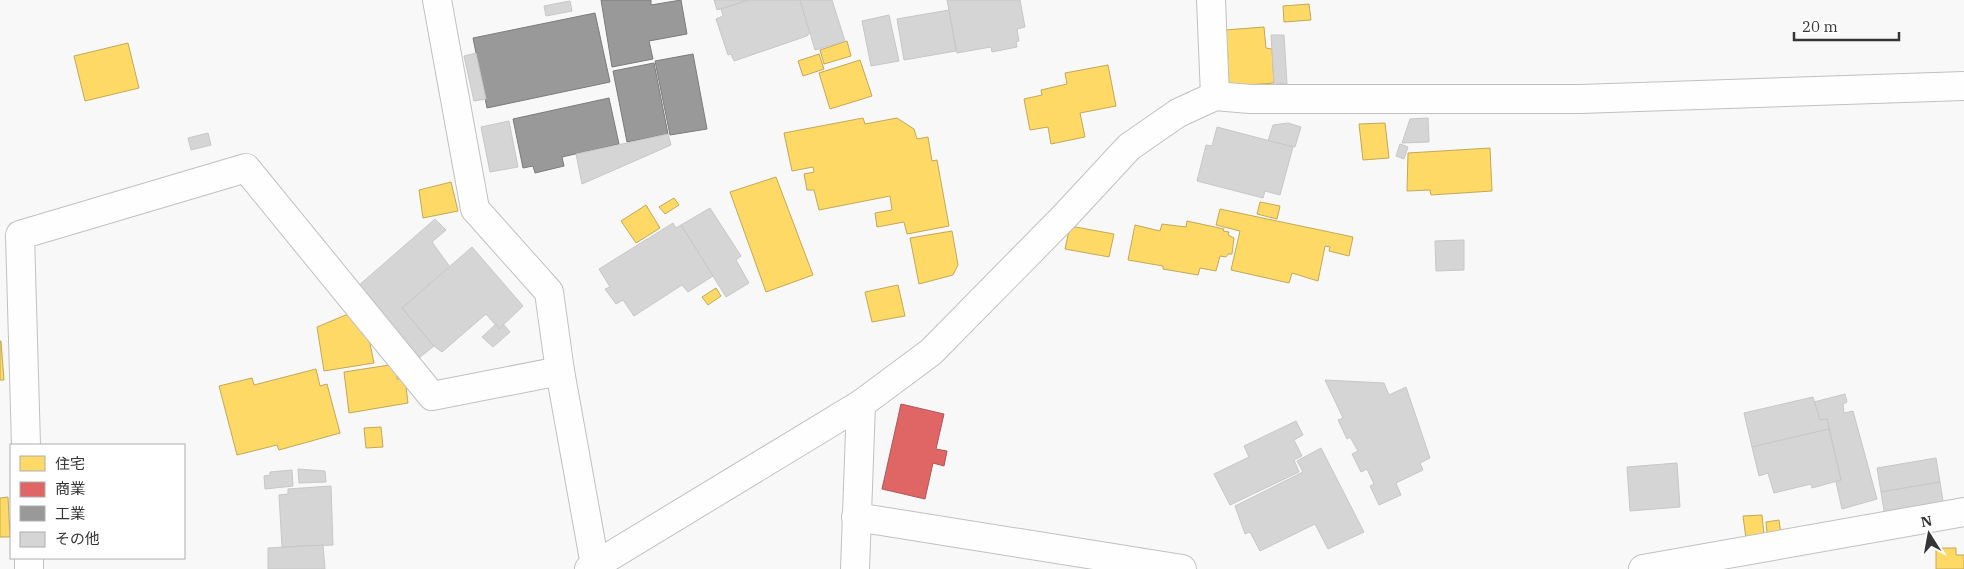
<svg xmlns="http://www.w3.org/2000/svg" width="1964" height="569" font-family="'IBM Plex Serif','Noto Sans JP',serif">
	<rect width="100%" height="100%" fill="#f8f8f8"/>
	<g fill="#ffd966" stroke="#c2a858">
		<polygon points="1309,4 1311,20 1284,22 1283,6"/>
		<polygon points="1264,27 1266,48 1272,49 1274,83 1227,87 1225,59 1228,58 1225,30"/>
		<polygon points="847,41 851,56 824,64 820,50"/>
		<polygon points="128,43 139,88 85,101 74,56"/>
		<polygon points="819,54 824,69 803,76 798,61"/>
		<polygon points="860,60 872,96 830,109 819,73"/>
		<polygon points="1108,65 1116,106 1080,113 1085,137 1051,144 1048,127 1030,130 1024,99 1042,95 1041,90 1067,84 1065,73"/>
		<polygon points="863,118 865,124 897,118 914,129 917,139 928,137 932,161 937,160 949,226 907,234 904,222 877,227 875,213 892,210 890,196 819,210 814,190 807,190 804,174 814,172 813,167 792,171 784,133"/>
		<polygon points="1385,123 1389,158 1363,160 1359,124"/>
		<polygon points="1490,148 1492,191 1431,195 1430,190 1407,191 1408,153"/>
		<polygon points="776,177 813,275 766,292 730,192"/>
		<polygon points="451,182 458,211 423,218 419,190"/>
		<polygon points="674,198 679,205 665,214 659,207"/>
		<polygon points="1260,202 1280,206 1277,219 1257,214"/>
		<polygon points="646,205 660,228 636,243 621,221"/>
		<polygon points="1220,209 1353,237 1349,256 1329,251 1330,247 1325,246 1318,281 1292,273 1289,283 1231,270 1240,231 1216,225"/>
		<polygon points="1187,221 1224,229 1223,231 1229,232 1228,235 1234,238 1232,254 1228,254 1226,257 1220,256 1216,271 1200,268 1198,275 1163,269 1163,266 1128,260 1135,225 1160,231 1162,224 1186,227"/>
		<polygon points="1070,226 1114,234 1109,257 1065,249"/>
		<polygon points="952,231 958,265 953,275 919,284 910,238"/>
		<polygon points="898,285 905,316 872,322 865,292"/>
		<polygon points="716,288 721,296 708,305 702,297"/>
		<polygon points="353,312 367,329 374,363 324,371 317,327"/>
		<polygon points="0,341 1,341 4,380 0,380"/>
		<polygon points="396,364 397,379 405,378 408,403 349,413 344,372"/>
		<polygon points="316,369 320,386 327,384 340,433 279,450 277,445 237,455 219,386 252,378 254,385"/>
		<polygon points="381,427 383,447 366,448 364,428"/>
		<polygon points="8,497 10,537 0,537 0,498"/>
		<polygon points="1762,515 1765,544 1747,546 1743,516"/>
		<polygon points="1779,520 1782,542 1768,544 1766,522"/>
		<polygon points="1936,548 1956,548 1956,555 1964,555 1964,569 1936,569"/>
	</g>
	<polygon fill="#e06666" stroke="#ad5758" points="901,404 944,414 936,449 947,451 944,466 933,463 925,499 882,489"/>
	<g fill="#999" stroke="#7b7b7b">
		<polygon points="601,0 651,0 651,5 681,0 687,34 649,41 653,59 612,67"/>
		<polygon points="595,13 610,82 487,108 473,38"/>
		<polygon points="693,54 707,129 670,135 655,61"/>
		<polygon points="654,63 668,134 627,142 613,71"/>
		<polygon points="609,98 619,144 562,157 564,166 535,173 533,166 523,168 513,119"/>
	</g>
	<g fill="#d5d5d5" stroke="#c8c7c8">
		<polygon points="714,0 749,0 717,10"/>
		<polygon points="749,0 800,0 810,32 807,36 734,61 731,54 728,55 716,19 723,16 721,9"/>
		<polygon points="800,0 832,0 845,41 815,50"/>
		<polygon points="947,0 1020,0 1025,27 1017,29 1019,41 1016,42 1017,47 992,52 991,47 957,53"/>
		<polygon points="570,1 572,11 546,16 544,6"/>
		<polygon points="949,10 956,51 904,60 897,19"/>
		<polygon points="889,15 899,61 871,66 862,21"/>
		<polygon points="1271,35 1284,35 1287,84 1274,83"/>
		<polygon points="476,53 486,99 474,101 464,56"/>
		<polygon points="1428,118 1429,142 1402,143 1410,119"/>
		<polygon points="509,121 518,167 490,172 481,127"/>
		<polygon points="1288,123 1301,127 1295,147 1268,141 1273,125"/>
		<polygon points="1217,127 1293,147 1280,195 1265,191 1263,198 1197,181 1206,145 1212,146"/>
		<polygon points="208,133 211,145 191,150 188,138"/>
		<polygon points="668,134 671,145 582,184 576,154"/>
		<polygon points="1400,144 1408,147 1404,159 1396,156"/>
		<polygon points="710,208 741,256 736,260 749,283 726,297 681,225"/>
		<polygon points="435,219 446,230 432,242 450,267 402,308 434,346 419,358 357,287"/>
		<polygon points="673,223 676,228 681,225 713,276 688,292 682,285 634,316 623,300 616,304 605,289 610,287 599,269"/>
		<polygon points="1464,240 1464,270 1436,271 1435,241"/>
		<polygon points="472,247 523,306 499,329 486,314 442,352 434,346 402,308"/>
		<polygon points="496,324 499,329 504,325 510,332 493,347 482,337"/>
		<polygon points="1325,380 1384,383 1389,395 1406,387 1430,458 1420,463 1423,470 1396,483 1401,495 1379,505 1370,486 1374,484 1367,469 1361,472 1352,454 1358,451 1350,437 1347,439 1338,420 1343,418"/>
		<polygon points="1845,394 1847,402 1843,404 1844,413 1853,411 1877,499 1842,509 1836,482 1841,480 1827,419 1820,420 1814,402"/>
		<polygon points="1813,397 1820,420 1827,419 1829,429 1752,447 1744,413"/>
		<polygon points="1296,421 1303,435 1294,440 1302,456 1294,460 1299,472 1230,505 1214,474 1249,457 1244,446"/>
		<polygon points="1829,429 1841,480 1812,488 1811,484 1774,493 1768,473 1759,476 1752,447"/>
		<polygon points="1321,448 1364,532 1328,549 1315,524 1260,551 1250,532 1245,534 1235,506 1303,472 1297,461"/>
		<polygon points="1936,458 1940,482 1881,492 1877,468"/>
		<polygon points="1677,463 1680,507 1630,511 1627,467"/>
		<polygon points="298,469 325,471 326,482 299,483"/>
		<polygon points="292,470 293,486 265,489 264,476 270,475 270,472"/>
		<polygon points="1940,482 1946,519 1887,529 1881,492"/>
		<polygon points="331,486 333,545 282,547 279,495 288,494 288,489"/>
		<polygon points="323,545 325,569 268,569 268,548"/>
	</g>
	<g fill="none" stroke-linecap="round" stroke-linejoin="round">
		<defs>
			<g id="minor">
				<polyline points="437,0 475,209 549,292 560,371 595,565"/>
				<polyline points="1211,0 1215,96"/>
				<polyline points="26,445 20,235 246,168 432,396 560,371"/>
				<polyline points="856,517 1182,569"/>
				<polyline points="29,558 29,569"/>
				<polyline points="589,569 861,404 931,352 1065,216 1129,147 1178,113 1215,96 1250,99 1580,99 1964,86"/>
				<polyline points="855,569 861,404"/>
				<polyline points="1643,569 1964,512"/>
			</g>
		</defs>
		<use href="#minor" stroke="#c0c0c0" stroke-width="30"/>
		<use href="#minor" stroke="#fefefe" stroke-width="28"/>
	</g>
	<rect x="10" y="444" width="175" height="115" fill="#ffffff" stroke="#aeaeaf"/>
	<rect x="20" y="456" width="25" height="15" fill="#ffd966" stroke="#aeaeaf"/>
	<text x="55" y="469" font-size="15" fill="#353536">住宅</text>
	<rect x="20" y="482" width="25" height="15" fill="#e06666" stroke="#aeaeaf"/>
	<text x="55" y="494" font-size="15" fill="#353536">商業</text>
	<rect x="20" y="506" width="25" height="15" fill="#999999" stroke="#aeaeaf"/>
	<text x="55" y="519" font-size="15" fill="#353536">工業</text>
	<rect x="20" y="532" width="25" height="15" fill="#d5d5d5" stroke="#aeaeaf"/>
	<text x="55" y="544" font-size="15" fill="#353536">その他</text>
	<g transform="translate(1929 534) rotate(349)" stroke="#ffffff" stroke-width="4" paint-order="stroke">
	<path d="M0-4L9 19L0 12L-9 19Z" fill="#353536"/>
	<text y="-8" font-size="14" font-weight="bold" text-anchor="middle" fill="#353536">N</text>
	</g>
	<path d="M1794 32v8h105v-8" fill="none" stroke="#353536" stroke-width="2.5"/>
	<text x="1802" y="32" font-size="15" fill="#353536" stroke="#ffffff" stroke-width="4" paint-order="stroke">20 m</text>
</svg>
